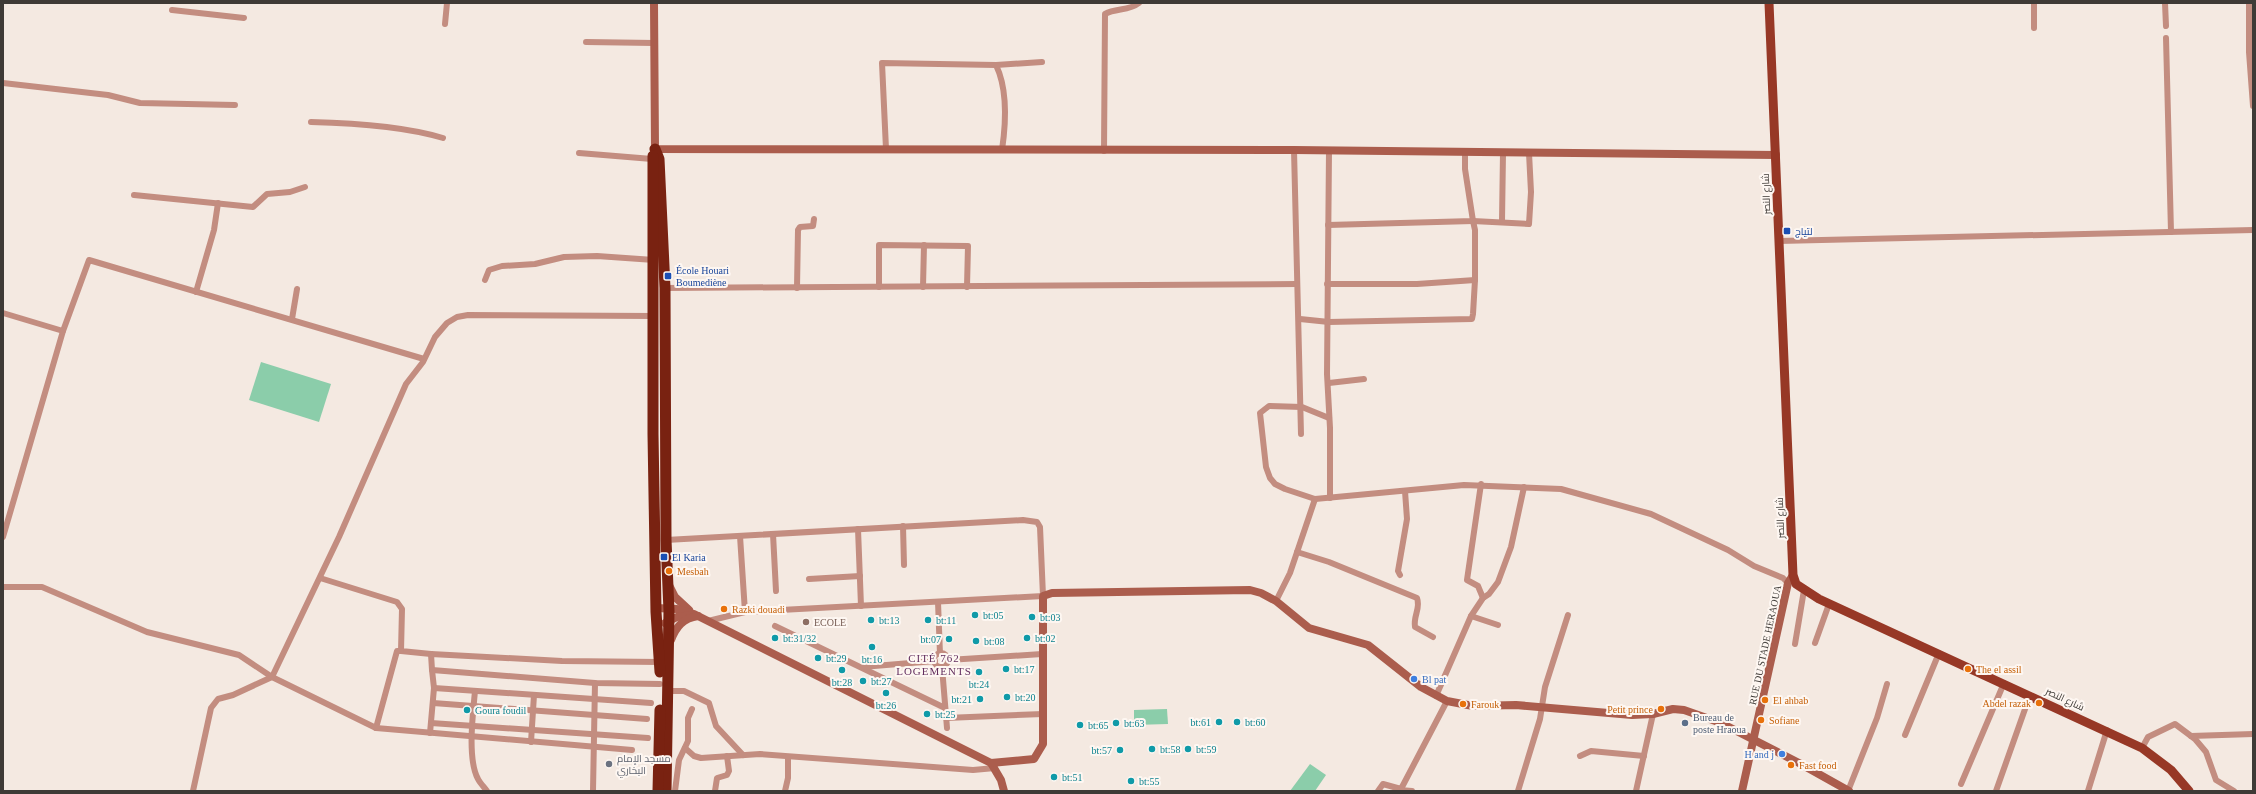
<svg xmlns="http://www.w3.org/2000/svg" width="2256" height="794" font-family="'Times New Roman',Cairo,serif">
	<rect width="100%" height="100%" fill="#f4e9e1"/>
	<g fill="#8bcdaa">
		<polygon points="261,362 331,384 319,422 249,400"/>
		<polygon points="1167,709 1168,724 1134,725 1134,710"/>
		<polygon points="1310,764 1326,775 1315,791 1290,791"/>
	</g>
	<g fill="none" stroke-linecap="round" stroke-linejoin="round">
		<g stroke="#c38d80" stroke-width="6">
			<polyline points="2034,3 2034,28"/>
			<polyline points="2165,3 2166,26"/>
			<polyline points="2249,3 2249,52 2253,106"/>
			<polyline points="172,10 244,18"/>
			<polyline points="445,24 447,3"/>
			<polyline points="2166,38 2171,232"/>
			<polyline points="586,42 654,43"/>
			<polyline points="996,65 1042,62"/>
			<polyline points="3,83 108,95 140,103 235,105"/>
			<path d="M311 122C353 123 403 126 443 138"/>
			<path d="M886 149 882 63 996 65C1008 90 1006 123 1002 150"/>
			<polyline points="1294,150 1301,434"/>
			<path d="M1104 151 1105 14C1116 8 1129 11 1139 3"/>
			<polyline points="1329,151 1327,374 1330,428 1330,498"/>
			<polyline points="579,153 652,159"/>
			<polyline points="134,195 253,207 267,194 290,192 305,187"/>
			<polyline points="1502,221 1503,153"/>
			<polyline points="1328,225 1473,221 1465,169 1465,153"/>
			<polyline points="1779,241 2253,230"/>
			<polyline points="485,280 489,270 502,266 535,264 564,257 597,256 654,260"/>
			<polyline points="1475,280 1475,230 1473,221 1529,224 1531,192 1529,153"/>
			<polyline points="879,287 879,245 968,246 967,287"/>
			<polyline points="923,287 924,245"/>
			<polyline points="665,288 1297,284"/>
			<polyline points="797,288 798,230 800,227 813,226 814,219"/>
			<polyline points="196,292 214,230 218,203"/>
			<polyline points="3,313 63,331"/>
			<polyline points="292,319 297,289"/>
			<polyline points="1300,319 1329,322 1472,319 1473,314 1475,280 1417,284 1327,284"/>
			<polyline points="1329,383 1364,379"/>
			<polyline points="1329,418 1302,407 1269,406 1260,413 1266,467 1270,478 1275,484 1285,489 1315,499 1464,485 1561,489 1651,514 1728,550 1754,566 1783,578 1788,583"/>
			<polyline points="1481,484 1467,580 1478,586 1483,598"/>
			<polyline points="903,526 904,565"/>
			<polyline points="858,529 861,606"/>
			<polyline points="773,534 776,591"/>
			<polyline points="740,536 745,612"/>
			<polyline points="3,537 63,331 89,260 424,359"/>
			<polyline points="666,540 1023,520 1037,522 1040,527 1043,596 745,612 708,621"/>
			<path d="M1297 552 1329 562 1417 598C1421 608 1413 616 1415 627L1433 637"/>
			<polyline points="1400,575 1398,571 1407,519 1405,491"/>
			<polyline points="320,578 397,602 402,609 401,651 431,654"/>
			<polyline points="809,579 860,576"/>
			<polyline points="3,587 42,587 147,632 239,655 272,677 376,728 632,750"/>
			<polyline points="1276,601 1290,573 1315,499"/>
			<polyline points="938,602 940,654"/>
			<polyline points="1471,616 1498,625"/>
			<polyline points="775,626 945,708"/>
			<polyline points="1815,643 1829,604"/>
			<polyline points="1795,644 1804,590"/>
			<circle cx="941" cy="660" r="7"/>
			<polyline points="948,660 1042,654"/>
			<polyline points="660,662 562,661 431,654 432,670 595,683 660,684"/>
			<polyline points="862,667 935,661"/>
			<polyline points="942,667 947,728"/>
			<polyline points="434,688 651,703"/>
			<path d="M475 691C473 713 467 759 478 779 480 783 484 787 487 791"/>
			<polyline points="667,691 684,691 709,703 716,726 743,755"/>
			<polyline points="1436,696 1471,616 1483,598 1489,594 1498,582 1511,547 1524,487"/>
			<polyline points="433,703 647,719"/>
			<polyline points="946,718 1043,714"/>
			<polyline points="431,723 648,738"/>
			<polyline points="376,728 397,651 401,651"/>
			<polyline points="430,733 434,688 432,670"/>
			<polyline points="1905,735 1939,653"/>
			<polyline points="2191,736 2253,734"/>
			<polyline points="531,742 534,695"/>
			<polyline points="685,748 694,756 701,758 760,754 973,770 995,768"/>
			<polyline points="2142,748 2148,737 2175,724 2195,739 2206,752 2216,780 2234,791"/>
			<polyline points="1580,756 1591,751 1644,756"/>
			<polyline points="1961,784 2004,683"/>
			<polyline points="1400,790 1412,791"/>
			<polyline points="193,791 211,708 218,699 233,695 272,677 339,537 406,384 423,362 435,337 447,323 457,317 468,315 654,316"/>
			<polyline points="593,791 595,683"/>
			<polyline points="675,791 679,760 688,741 688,718 692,709"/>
			<polyline points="715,791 717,778 727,775 729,771 727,756"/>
			<polyline points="785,791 788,778 788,757"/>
			<polyline points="1378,791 1383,784 1401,789 1447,701"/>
			<polyline points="1518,791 1540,719 1545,687 1568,615"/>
			<polyline points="1636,791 1653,714"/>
			<polyline points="1848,791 1877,718 1887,684"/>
			<polyline points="1996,791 2030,695"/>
			<polyline points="2088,791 2107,730"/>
		</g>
		<g stroke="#ab5d4d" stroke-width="8">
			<polyline points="654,3 655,149 1294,150 1776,155"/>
			<polyline points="669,585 675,597 689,610"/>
			<polyline points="656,608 677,609 694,614 991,763 1001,780 1004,791"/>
			<polyline points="665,623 677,617 691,615"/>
			<path d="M671 640C676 627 683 618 698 616"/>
			<polyline points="991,763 1034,759 1043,744 1043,596 1052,593 1250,590 1261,593 1276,601 1309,628 1368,645 1421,687 1447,701 1473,706 1516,705 1632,715 1653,714 1673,709 1684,710 1721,723 1799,763 1849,791"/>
			<polyline points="1742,791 1788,583 1793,575"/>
		</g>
		<polyline stroke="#973826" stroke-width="9" points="1769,3 1793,575 1796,584 1819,599 2142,748 2171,770 2189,791"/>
		<g stroke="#792211" stroke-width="11">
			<polyline points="655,149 659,159 665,288 666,540 669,611 666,791"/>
			<polyline points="653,156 653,434 656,612 660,672"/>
			<polyline points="658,791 660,710"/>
		</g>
	</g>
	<g fill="#1a4fb4" stroke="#fef7f2" stroke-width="1.5">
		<rect x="1783" y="227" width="8" height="8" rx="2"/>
		<rect x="664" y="272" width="8" height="8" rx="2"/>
		<rect x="660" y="553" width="8" height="8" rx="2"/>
	</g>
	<g fill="#e8710a" stroke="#fef7f2" stroke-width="1.5">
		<circle cx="669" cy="571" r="4"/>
		<circle cx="724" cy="609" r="4"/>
		<circle cx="1968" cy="669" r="4"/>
		<circle cx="1765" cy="700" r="4"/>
		<circle cx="2039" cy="703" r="4"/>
		<circle cx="1463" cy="704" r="4"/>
		<circle cx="1661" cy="709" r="4"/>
		<circle cx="1761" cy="720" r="4"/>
		<circle cx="1791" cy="765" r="4"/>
	</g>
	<g fill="#0f9aa8" stroke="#fef7f2" stroke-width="1.5">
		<circle cx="975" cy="615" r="4"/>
		<circle cx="1032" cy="617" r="4"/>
		<circle cx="871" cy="620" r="4"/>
		<circle cx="928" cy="620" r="4"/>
		<circle cx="775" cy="638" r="4"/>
		<circle cx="1027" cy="638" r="4"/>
		<circle cx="949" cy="639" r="4"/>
		<circle cx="976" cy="641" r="4"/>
		<circle cx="872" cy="647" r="4"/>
		<circle cx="818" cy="658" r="4"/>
		<circle cx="1006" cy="669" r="4"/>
		<circle cx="842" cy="670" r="4"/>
		<circle cx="979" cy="672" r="4"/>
		<circle cx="863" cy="681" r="4"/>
		<circle cx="886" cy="693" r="4"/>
		<circle cx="1007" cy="697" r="4"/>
		<circle cx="980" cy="699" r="4"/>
		<circle cx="467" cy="710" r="4"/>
		<circle cx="927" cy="714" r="4"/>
		<circle cx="1219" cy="722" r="4"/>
		<circle cx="1237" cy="722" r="4"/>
		<circle cx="1116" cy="723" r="4"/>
		<circle cx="1080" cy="725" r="4"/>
		<circle cx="1152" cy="749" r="4"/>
		<circle cx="1188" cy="749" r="4"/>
		<circle cx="1120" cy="750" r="4"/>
		<circle cx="1054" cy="777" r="4"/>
		<circle cx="1131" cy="781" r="4"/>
	</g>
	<circle fill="#8d6e63" stroke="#fef7f2" stroke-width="1.5" cx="806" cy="622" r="4"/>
	<g fill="#3f7fe0" stroke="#fef7f2" stroke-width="1.5">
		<circle cx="1414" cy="679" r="4"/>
		<circle cx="1782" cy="754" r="4"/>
	</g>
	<circle fill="#5c6f8a" stroke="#fef7f2" stroke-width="1.5" cx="1685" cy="723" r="4"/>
	<circle fill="#6b7280" stroke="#fef7f2" stroke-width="1.5" cx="609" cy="764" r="4"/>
	<g text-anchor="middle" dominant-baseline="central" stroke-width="4" stroke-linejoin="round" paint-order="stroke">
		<g font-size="10" fill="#3e3a36" stroke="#fef7f2">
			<text transform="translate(1766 194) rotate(-92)">شارع النصر</text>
			<text transform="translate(1780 518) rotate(-92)">شارع النصر</text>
			<text transform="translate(1765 645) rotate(-78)">RUE DU STADE HERAOUA</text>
			<text transform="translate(2065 699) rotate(25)">شارع النصر</text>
		</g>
		<g font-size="10" fill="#164399" stroke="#fef7f2" text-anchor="start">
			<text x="1795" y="231">لتياج</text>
			<text x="676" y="270">École Houari<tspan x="676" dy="12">Boumediène</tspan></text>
			<text x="672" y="557">El Karia</text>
		</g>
		<g font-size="10" fill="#c56008" stroke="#fef7f2" text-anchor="start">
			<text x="677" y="571">Mesbah</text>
			<text x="732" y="609">Razki douadi</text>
			<text x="1976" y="669">The el assil</text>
			<text x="1773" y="700">El ahbab</text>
			<text x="2031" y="703" text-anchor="end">Abdel razak</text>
			<text x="1471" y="704">Farouk</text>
			<text x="1653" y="709" text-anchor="end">Petit prince</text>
			<text x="1769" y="720">Sofiane</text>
			<text x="1799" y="765">Fast food</text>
		</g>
		<g font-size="10" fill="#0d838f" stroke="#fef7f2" text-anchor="start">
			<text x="983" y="615">bt:05</text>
			<text x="1040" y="617">bt:03</text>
			<text x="879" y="620">bt:13</text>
			<text x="936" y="620">bt:11</text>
			<text x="783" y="638">bt:31/32</text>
			<text x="1035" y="638">bt:02</text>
			<text x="941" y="639" text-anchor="end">bt:07</text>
			<text x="984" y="641">bt:08</text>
			<text x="826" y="658">bt:29</text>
			<text x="872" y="659" text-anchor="middle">bt:16</text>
			<text x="1014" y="669">bt:17</text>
			<text x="871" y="681">bt:27</text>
			<text x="842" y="682" text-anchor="middle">bt:28</text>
			<text x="979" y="684" text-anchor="middle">bt:24</text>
			<text x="1015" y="697">bt:20</text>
			<text x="972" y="699" text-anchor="end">bt:21</text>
			<text x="886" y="705" text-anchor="middle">bt:26</text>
			<text x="475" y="710">Goura foudil</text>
			<text x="935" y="714">bt:25</text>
			<text x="1211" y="722" text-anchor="end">bt:61</text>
			<text x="1245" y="722">bt:60</text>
			<text x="1124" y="723">bt:63</text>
			<text x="1088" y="725">bt:65</text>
			<text x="1160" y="749">bt:58</text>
			<text x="1196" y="749">bt:59</text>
			<text x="1112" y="750" text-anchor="end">bt:57</text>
			<text x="1062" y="777">bt:51</text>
			<text x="1139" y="781">bt:55</text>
		</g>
		<g font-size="10" fill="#785e54" stroke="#fef7f2" text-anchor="start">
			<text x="814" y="622">ECOLE</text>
		</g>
		<g font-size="10" fill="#366cbe" stroke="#fef7f2" text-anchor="start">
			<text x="1422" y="679">Bl pat</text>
			<text x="1774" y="754" text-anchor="end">H and j</text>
		</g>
		<g font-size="10" fill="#4e5e75" stroke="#fef7f2" text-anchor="start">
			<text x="1693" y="717">Bureau de<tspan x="1693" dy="12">poste Hraoua</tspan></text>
		</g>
		<g font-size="10" fill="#5b616d" stroke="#fef7f2" text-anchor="start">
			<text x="617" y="758">مسجد الإمام<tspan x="617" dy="12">البخاري</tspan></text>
		</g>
		<g font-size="11" letter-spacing="1" fill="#622e5e" stroke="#fef7f2">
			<text x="934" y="658">CITÉ 762<tspan x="934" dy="13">LOGEMENTS</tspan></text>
		</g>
	</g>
	<rect width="2256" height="794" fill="none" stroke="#3e3a36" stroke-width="8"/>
</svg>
